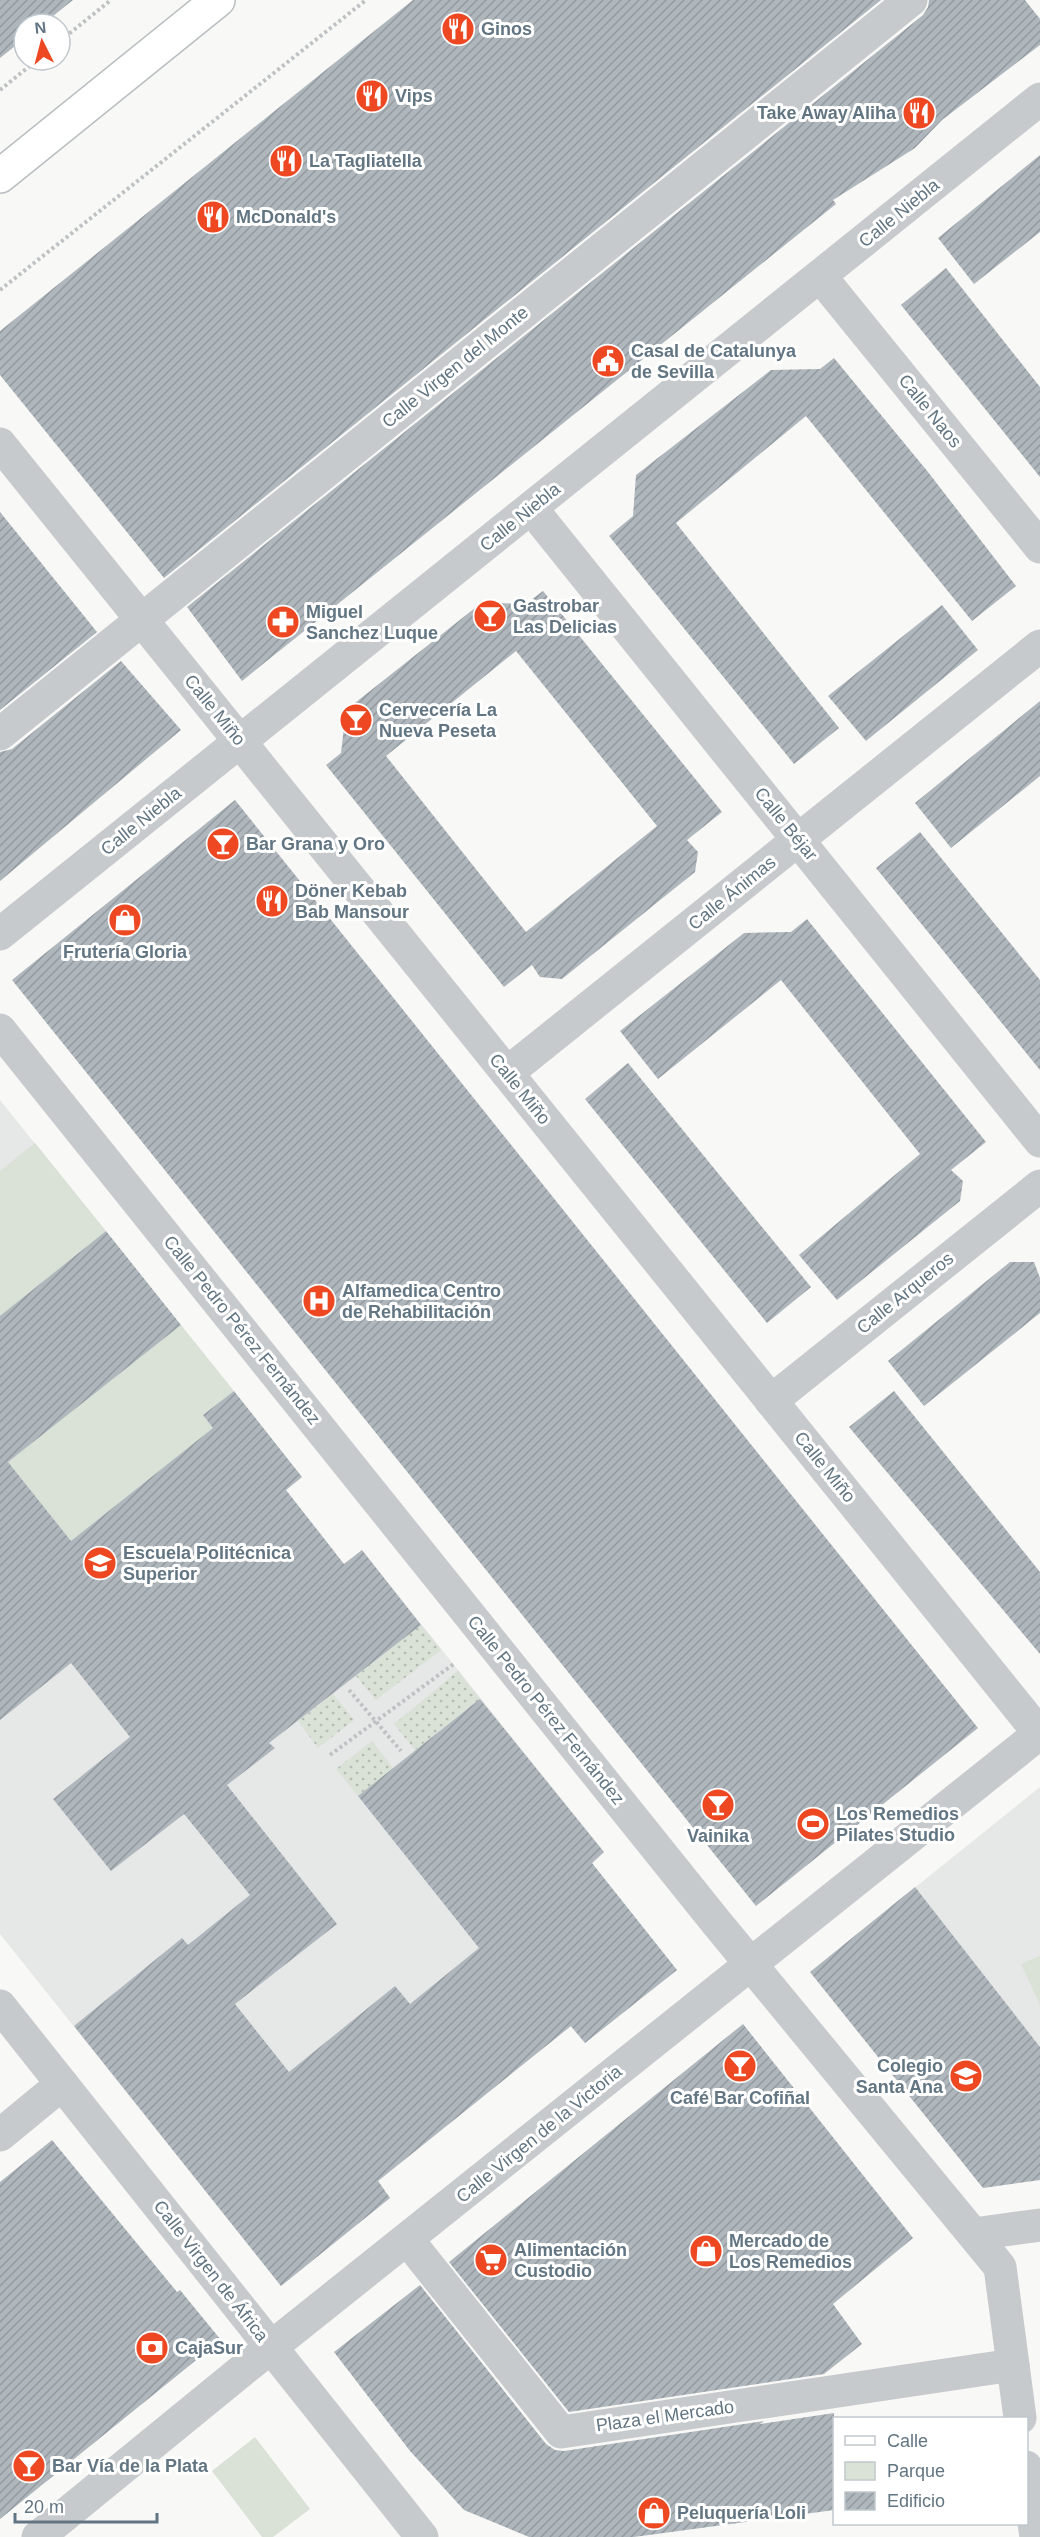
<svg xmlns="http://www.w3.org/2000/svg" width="1040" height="2537" font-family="Helvetica,sans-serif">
	<defs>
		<pattern id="grass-dots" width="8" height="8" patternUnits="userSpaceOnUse" patternTransform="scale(1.5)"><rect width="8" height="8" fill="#dae1d6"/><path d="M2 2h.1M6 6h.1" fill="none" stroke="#b4bbb3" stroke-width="1.8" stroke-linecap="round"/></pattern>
		<pattern id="building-hatch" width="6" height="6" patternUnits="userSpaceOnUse" patternTransform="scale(1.5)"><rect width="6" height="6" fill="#afb7bd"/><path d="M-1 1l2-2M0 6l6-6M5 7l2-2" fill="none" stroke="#92999f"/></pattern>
	</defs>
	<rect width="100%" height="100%" fill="#f8f8f6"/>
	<g fill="#e6e7e7">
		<polygon points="0,1100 302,1477 198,1560 298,1506 335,1552 218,1644 213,1669 362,1550 604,1852 592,1864 677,1970 585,2043 570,2026 378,2181 390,2198 281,2286 0,1934"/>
		<polygon points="1040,1787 1040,2180 983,2188 810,1972"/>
	</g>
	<g fill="url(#grass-dots)">
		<polygon points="421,1625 441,1650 376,1700 356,1676"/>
		<polygon points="458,1671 480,1699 415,1750 394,1724"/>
		<polygon points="333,1694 354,1720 318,1748 298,1721"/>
		<polygon points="372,1741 393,1768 358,1796 336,1769"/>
	</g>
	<g fill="#dae1d6">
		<polygon points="35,1143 106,1231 0,1316 0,1171"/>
		<polygon points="181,1325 234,1391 203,1415 213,1428 71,1541 8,1462"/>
		<polygon points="1040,1956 1040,2005 1021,1964"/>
		<polygon points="255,2437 310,2509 273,2537 262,2537 212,2471"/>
	</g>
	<g fill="url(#building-hatch)" fill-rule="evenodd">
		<polygon points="0,0 73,0 43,24 24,24 24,39 0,58"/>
		<polygon points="413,0 881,0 164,578 0,375 0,331"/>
		<polygon points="929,0 1025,0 1040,19 1040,45 942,120 915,148 833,200 836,204 242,681 187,607 923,15 928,7"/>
		<polygon points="1040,155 1040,232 974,284 938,238"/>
		<polygon points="946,268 1040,387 1040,477 901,305"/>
		<polygon points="834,358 928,472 1016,586 972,621 806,416 676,523 839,728 794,764 609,536 633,516 636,475 771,370 820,369"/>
		<polygon points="0,512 97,632 0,710"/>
		<path d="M543 591 722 812 687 840 698 852 695 872 562 979 540 977 532 965 504 987 326 765 341 753 346 710 480 604 527 603ZM516 651 657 826 526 932 386 756Z"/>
		<polygon points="942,605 978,650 866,741 828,696"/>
		<polygon points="121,661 181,730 0,881 0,752 12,749"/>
		<polygon points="1040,701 1040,776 951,848 915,803"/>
		<polygon points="235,800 978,1728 756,1906 12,980"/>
		<polygon points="920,832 1040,980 1040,1070 876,868"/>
		<polygon points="807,919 986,1142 951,1170 963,1181 960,1201 837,1300 799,1255 920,1154 781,980 658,1079 620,1031 744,933 791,932"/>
		<polygon points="628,1063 811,1287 767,1323 585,1099"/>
		<polygon points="106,1231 181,1325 8,1462 71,1541 213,1428 203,1415 234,1391 302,1477 286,1490 344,1564 362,1550 421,1625 269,1743 275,1748 227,1785 337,1924 235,2004 289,2072 395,1986 410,2004 479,1948 358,1796 480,1699 604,1852 592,1863 677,1970 585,2043 571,2026 378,2181 390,2198 281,2286 74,2026 182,1938 188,1945 250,1895 184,1814 111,1871 53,1799 130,1737 71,1663 0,1720 0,1316"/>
		<polygon points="1010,1262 1034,1262 1040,1278 1040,1313 924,1406 888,1361"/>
		<polygon points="894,1391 1040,1572 1040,1654 849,1427"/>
		<polygon points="915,1887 1040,2047 1040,2180 983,2188 810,1972"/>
		<polygon points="743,2024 913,2238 833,2304 862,2344 824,2374 569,2412 449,2262"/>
		<polygon points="52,2140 177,2292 180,2290 221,2340 0,2519 0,2182"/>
		<polygon points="420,2285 546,2444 555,2450 564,2451 764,2421 760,2424 834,2413 834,2510 634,2537 529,2537 464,2510 410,2451 334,2352"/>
	</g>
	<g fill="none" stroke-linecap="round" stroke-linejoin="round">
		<defs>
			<polyline id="major" points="0,176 218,0"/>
		</defs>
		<use href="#major" stroke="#b9bec1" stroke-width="36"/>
		<g stroke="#bfc2c4" stroke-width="4" stroke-dasharray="3 3" stroke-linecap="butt">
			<polyline points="60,41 111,0"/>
			<polyline points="0,90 37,60"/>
			<polyline points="0,290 366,0"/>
			<polyline points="349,1690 401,1751"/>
			<polyline points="330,1755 455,1663"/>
		</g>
		<g stroke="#c6cacd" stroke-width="33">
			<polyline points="820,276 1040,547"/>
			<polyline points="0,444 1039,1733"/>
			<polyline points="531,508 1040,1141"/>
			<polyline points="0,734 911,0"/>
			<polyline points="0,934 1040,99"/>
			<polyline points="0,1030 716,1922 1000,2267 1020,2418"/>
			<polyline points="507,1073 1040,646"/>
			<polyline points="771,1401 1040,1186"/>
			<polyline points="0,2006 422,2537"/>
			<polyline points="0,2135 62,2084"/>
			<polyline points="974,2234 1040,2225"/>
			<polyline points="407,2239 561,2432 1013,2365"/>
			<polyline points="1026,2467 1036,2537"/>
			<polyline points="38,2537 245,2368 1040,1733"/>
		</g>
		<use href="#major" stroke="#fff" stroke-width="33"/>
	</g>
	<defs>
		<symbol id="restaurant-disc" viewBox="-11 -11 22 22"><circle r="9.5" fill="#ed4821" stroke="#fff"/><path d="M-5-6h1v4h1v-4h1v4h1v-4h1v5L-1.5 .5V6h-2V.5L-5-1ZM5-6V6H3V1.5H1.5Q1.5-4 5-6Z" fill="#fff"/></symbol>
		<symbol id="civic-disc" viewBox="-11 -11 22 22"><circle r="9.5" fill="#ed4821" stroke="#fff"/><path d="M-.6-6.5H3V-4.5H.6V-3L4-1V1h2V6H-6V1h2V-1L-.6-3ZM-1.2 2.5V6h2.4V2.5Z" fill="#fff"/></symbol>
		<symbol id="bar-disc" viewBox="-11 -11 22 22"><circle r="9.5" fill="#ed4821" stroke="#fff"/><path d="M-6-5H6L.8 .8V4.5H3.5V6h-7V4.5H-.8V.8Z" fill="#fff"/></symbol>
		<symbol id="pharmacy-disc" viewBox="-11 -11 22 22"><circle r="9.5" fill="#ed4821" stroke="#fff"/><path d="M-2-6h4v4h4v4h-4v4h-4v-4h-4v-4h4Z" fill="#fff"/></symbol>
		<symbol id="shop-disc" viewBox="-11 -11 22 22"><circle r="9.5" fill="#ed4821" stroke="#fff"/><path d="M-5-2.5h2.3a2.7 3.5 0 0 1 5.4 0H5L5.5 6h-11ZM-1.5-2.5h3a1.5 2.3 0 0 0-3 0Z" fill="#fff"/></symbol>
		<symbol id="hospital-disc" viewBox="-11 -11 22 22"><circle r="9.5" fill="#ed4821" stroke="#fff"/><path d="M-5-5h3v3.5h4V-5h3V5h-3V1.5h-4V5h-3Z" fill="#fff"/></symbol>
		<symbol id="university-disc" viewBox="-11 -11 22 22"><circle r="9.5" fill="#ed4821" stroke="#fff"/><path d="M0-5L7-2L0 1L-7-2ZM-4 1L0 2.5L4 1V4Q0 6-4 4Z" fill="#fff"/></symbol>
		<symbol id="stadium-disc" viewBox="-11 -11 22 22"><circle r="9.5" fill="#ed4821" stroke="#fff"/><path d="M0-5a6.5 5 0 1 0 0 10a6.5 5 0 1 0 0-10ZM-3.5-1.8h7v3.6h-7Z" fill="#fff"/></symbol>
		<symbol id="school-disc" viewBox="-11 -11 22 22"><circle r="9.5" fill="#ed4821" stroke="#fff"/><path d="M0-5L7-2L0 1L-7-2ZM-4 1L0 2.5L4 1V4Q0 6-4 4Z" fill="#fff"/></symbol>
		<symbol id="supermarket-disc" viewBox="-11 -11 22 22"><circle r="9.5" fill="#ed4821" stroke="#fff"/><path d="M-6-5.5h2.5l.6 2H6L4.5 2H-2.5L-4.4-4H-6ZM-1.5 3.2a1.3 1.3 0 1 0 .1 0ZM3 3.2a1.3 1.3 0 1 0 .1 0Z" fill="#fff"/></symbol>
		<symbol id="bank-disc" viewBox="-11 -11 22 22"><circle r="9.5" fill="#ed4821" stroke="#fff"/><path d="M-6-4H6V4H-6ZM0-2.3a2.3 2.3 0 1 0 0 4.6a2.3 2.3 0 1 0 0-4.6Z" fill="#fff"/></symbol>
	</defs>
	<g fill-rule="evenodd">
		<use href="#restaurant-disc" x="439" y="10" width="38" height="38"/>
		<use href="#restaurant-disc" x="353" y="77" width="38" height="38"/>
		<use href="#restaurant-disc" x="900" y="94" width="38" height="38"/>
		<use href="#restaurant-disc" x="267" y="142" width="38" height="38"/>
		<use href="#restaurant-disc" x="194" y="198" width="38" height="38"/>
		<use href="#civic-disc" x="589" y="342" width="38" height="38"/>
		<use href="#bar-disc" x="471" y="597" width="38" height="38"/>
		<use href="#pharmacy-disc" x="264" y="603" width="38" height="38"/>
		<use href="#bar-disc" x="337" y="701" width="38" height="38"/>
		<use href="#bar-disc" x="204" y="825" width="38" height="38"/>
		<use href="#restaurant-disc" x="253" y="882" width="38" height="38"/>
		<use href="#shop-disc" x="106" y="901" width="38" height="38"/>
		<use href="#hospital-disc" x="300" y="1282" width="38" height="38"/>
		<use href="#university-disc" x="81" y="1544" width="38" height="38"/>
		<use href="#bar-disc" x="699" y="1786" width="38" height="38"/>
		<use href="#stadium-disc" x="794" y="1805" width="38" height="38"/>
		<use href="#bar-disc" x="721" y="2047" width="38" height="38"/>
		<use href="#school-disc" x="947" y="2057" width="38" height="38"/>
		<use href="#shop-disc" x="687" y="2232" width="38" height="38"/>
		<use href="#supermarket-disc" x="472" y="2241" width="38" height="38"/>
		<use href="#bank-disc" x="133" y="2329" width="38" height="38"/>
		<use href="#bar-disc" x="10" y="2447" width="38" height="38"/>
		<use href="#shop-disc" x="635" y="2494" width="38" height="38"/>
	</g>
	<g text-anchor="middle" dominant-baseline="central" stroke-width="6" stroke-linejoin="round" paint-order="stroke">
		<g font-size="18" font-weight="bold" fill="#627582" stroke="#fff" text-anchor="start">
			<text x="481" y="29">Ginos</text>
			<text x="395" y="96">Vips</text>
			<text x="896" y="113" text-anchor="end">Take Away Aliha</text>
			<text x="309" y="161">La Tagliatella</text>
			<text x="236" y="217">McDonald's</text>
			<text x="631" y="351">Casal de Catalunya<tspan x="631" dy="21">de Sevilla</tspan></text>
			<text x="513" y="606">Gastrobar<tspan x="513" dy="21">Las Delicias</tspan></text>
			<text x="306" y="612">Miguel<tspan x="306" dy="21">Sanchez Luque</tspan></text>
			<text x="379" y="710">Cervecería La<tspan x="379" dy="21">Nueva Peseta</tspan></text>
			<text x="246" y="844">Bar Grana y Oro</text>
			<text x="295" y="891">Döner Kebab<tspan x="295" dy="21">Bab Mansour</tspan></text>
			<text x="125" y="952" text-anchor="middle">Frutería Gloria</text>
			<text x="342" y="1291">Alfamedica Centro<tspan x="342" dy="21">de Rehabilitación</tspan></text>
			<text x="123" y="1553">Escuela Politécnica<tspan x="123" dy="21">Superior</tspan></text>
			<text x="836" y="1814">Los Remedios<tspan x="836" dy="21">Pilates Studio</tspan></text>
			<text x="718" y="1836" text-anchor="middle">Vainika</text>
			<text x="943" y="2066" text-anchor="end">Colegio<tspan x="943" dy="21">Santa Ana</tspan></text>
			<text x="740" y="2098" text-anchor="middle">Café Bar Cofiñal</text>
			<text x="729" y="2241">Mercado de<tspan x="729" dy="21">Los Remedios</tspan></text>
			<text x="514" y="2250">Alimentación<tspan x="514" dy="21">Custodio</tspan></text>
			<text x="175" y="2348">CajaSur</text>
			<text x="52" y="2466">Bar Vía de la Plata</text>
			<text x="677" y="2513">Peluquería Loli</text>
		</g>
		<g font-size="18" fill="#627582" stroke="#fff">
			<text transform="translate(899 213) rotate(-39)">Calle Niebla</text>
			<text transform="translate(455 367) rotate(-39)">Calle Virgen del Monte</text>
			<text transform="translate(930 411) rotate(51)">Calle Naos</text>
			<text transform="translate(520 517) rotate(-39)">Calle Niebla</text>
			<text transform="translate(215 710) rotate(51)">Calle Miño</text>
			<text transform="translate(141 821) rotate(-39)">Calle Niebla</text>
			<text transform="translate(786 824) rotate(51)">Calle Béjar</text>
			<text transform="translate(732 893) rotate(-39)">Calle Ánimas</text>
			<text transform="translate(520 1089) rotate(51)">Calle Miño</text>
			<text transform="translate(905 1293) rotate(-39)">Calle Arqueros</text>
			<text transform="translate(242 1330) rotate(51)">Calle Pedro Pérez Fernández</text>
			<text transform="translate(825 1467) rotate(51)">Calle Miño</text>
			<text transform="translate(546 1710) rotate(51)">Calle Pedro Pérez Fernández</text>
			<text transform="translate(539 2134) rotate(-39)">Calle Virgen de la Victoria</text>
			<text transform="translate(211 2271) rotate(52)">Calle Virgen de África</text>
			<text transform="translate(665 2416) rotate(-8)">Plaza el Mercado</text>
		</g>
	</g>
	<rect x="833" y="2417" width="195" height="108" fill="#ffffff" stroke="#c0c8cd" stroke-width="1.5"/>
	<rect x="845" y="2436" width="30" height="9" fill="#ffffff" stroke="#c0c8cd" stroke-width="1.5"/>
	<text x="887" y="2447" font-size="18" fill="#627582">Calle</text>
	<rect x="845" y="2462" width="30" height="18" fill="#dae1d6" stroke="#c0c8cd" stroke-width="1.5"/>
	<text x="887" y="2477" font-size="18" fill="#627582">Parque</text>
	<rect x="845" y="2492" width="30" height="18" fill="url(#building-hatch)" stroke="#c0c8cd" stroke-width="1.5"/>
	<text x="887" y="2507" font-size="18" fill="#627582">Edificio</text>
	<g transform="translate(42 42) rotate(354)"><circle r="28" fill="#ffffff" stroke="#c0c8cd" stroke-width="1.5"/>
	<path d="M0-4.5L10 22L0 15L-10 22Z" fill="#ed4821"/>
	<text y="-9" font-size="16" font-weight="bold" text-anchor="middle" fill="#627582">N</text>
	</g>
	<path d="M15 2513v9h142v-9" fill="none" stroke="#627582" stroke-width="3"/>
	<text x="24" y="2513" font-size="18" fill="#627582" stroke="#ffffff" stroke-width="4.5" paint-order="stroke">20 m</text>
</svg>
